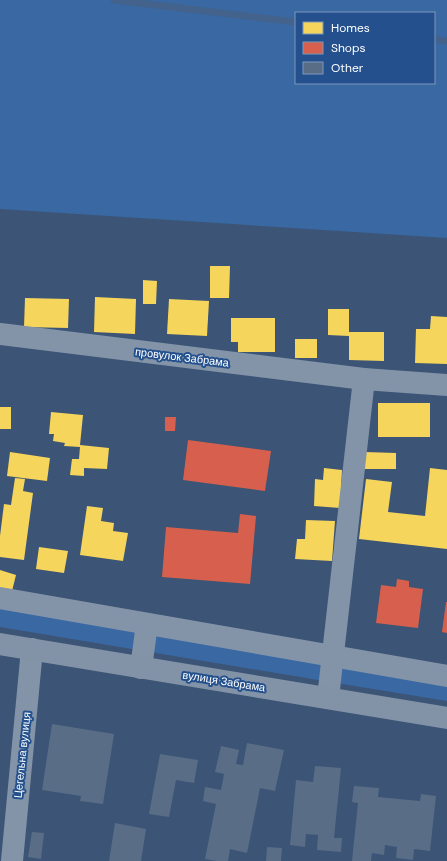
<svg xmlns="http://www.w3.org/2000/svg" width="447" height="861" font-family="'DM Sans',sans-serif">
	<rect width="100%" height="100%" fill="#3c5475"/>
	<g fill="#3968a3" fill-rule="evenodd">
		<path d="M0 0H447V238L0 209ZM296 13H434V83H296Z"/>
		<polygon points="0,608 326,664 324,681 0,627"/>
		<polygon points="338,666 447,685 447,701 336,683"/>
	</g>
	<g fill="#f6d55c">
		<polygon points="210,266 230,266 229,298 210,298"/>
		<polygon points="143,280 157,281 156,304 143,304"/>
		<polygon points="95,297 136,299 135,334 94,332"/>
		<polygon points="25,298 69,299 68,328 24,327"/>
		<polygon points="169,299 209,301 207,336 167,334"/>
		<polygon points="328,309 349,309 349,332 384,332 384,361 349,360 349,336 328,335"/>
		<polygon points="431,316 447,317 447,364 415,363 416,329 430,329"/>
		<polygon points="231,318 275,318 275,352 238,352 238,342 231,342"/>
		<rect x="295" y="339" width="22" height="19"/>
		<rect x="378" y="403" width="52" height="34"/>
		<rect x="0" y="407" width="11" height="22"/>
		<polygon points="51,412 83,415 80,445 109,448 107,469 84,468 84,476 70,475 72,459 79,459 80,447 64,446 65,443 53,441 54,434 49,434"/>
		<polygon points="10,452 50,458 47,481 7,476"/>
		<polygon points="365,452 396,453 396,469 364,469"/>
		<polygon points="324,468 342,470 340,508 314,506 315,479 323,480"/>
		<polygon points="430,468 447,470 447,549 359,539 366,479 392,482 388,512 425,516"/>
		<polygon points="15,478 25,479 23,491 33,493 24,560 0,557 0,536 4,504 11,505"/>
		<polygon points="87,506 103,508 101,521 114,523 113,531 128,533 123,561 80,555"/>
		<polygon points="306,520 335,521 332,561 295,559 297,539 305,539"/>
		<polygon points="39,547 68,551 64,573 36,569"/>
		<polygon points="0,570 16,575 12,591 0,588"/>
	</g>
	<g fill="#d6604d">
		<polygon points="165,417 176,417 175,431 165,431"/>
		<polygon points="188,440 271,451 265,491 183,480"/>
		<polygon points="240,514 256,516 250,584 162,577 166,527 238,533"/>
		<polygon points="397,579 409,581 409,587 423,589 418,628 376,623 381,585 396,587"/>
		<polygon points="446,602 447,602 447,633 442,632"/>
	</g>
	<g fill="none" stroke-linecap="round" stroke-linejoin="round">
		<g stroke="#43638d" stroke-width="7">
			<polyline points="114,0 296,22"/>
			<polyline points="434,39 447,41"/>
		</g>
	</g>
	<g fill="#596d87">
		<polygon points="52,724 114,734 103,804 80,801 81,796 42,790"/>
		<polygon points="247,743 284,750 275,791 260,788 247,853 230,849 228,861 217,861 205,859 216,804 203,801 205,787 221,790 224,774 215,772 221,746 239,750 236,764 243,765"/>
		<polygon points="160,754 198,760 194,783 176,780 169,817 149,814"/>
		<polygon points="315,766 341,768 334,838 342,838 341,852 317,850 318,835 306,834 305,847 290,845 296,780 313,782"/>
		<polygon points="354,786 379,788 378,797 420,801 421,794 436,796 430,851 414,849 413,860 396,858 397,847 385,845 384,855 372,853 371,861 352,861 358,803 352,802"/>
		<polygon points="115,823 146,829 141,861 109,861"/>
		<polygon points="32,832 44,833 41,859 28,857"/>
		<polygon points="267,847 282,848 281,861 266,861"/>
	</g>
	<g fill="none" stroke-linecap="round" stroke-linejoin="round">
		<g stroke="#8394a8" stroke-width="22">
			<polyline points="0,334 364,379 447,385"/>
			<polyline points="0,598 447,676"/>
			<polyline points="141,668 147,624"/>
			<polyline points="328,698 364,379"/>
			<polyline points="12,861 32,649"/>
		</g>
		<polyline stroke="#8292a7" stroke-width="22" points="0,644 447,718"/>
	</g>
	<g text-anchor="middle" dominant-baseline="central" stroke-width="4" stroke-linejoin="round" paint-order="stroke">
		<g font-size="11" fill="#fff" stroke="#24518d">
			<text transform="translate(182 357) rotate(7)">провулок Забрама</text>
			<text transform="translate(224 681) rotate(9)">вулиця Забрама</text>
			<text transform="translate(22 755) rotate(-84)">Цегельна вулиця</text>
		</g>
	</g>
	<rect x="295" y="12" width="140" height="72" fill="#24518d" stroke="#7c97bb"/>
	<rect x="303" y="22" width="20" height="12" fill="#f6d55c" stroke="#7c97bb"/>
	<text x="331" y="32" font-size="12" fill="#ffffff">Homes</text>
	<rect x="303" y="42" width="20" height="12" fill="#d6604d" stroke="#7c97bb"/>
	<text x="331" y="52" font-size="12" fill="#ffffff">Shops</text>
	<rect x="303" y="62" width="20" height="12" fill="#596d87" stroke="#7c97bb"/>
	<text x="331" y="72" font-size="12" fill="#ffffff">Other</text>
</svg>
